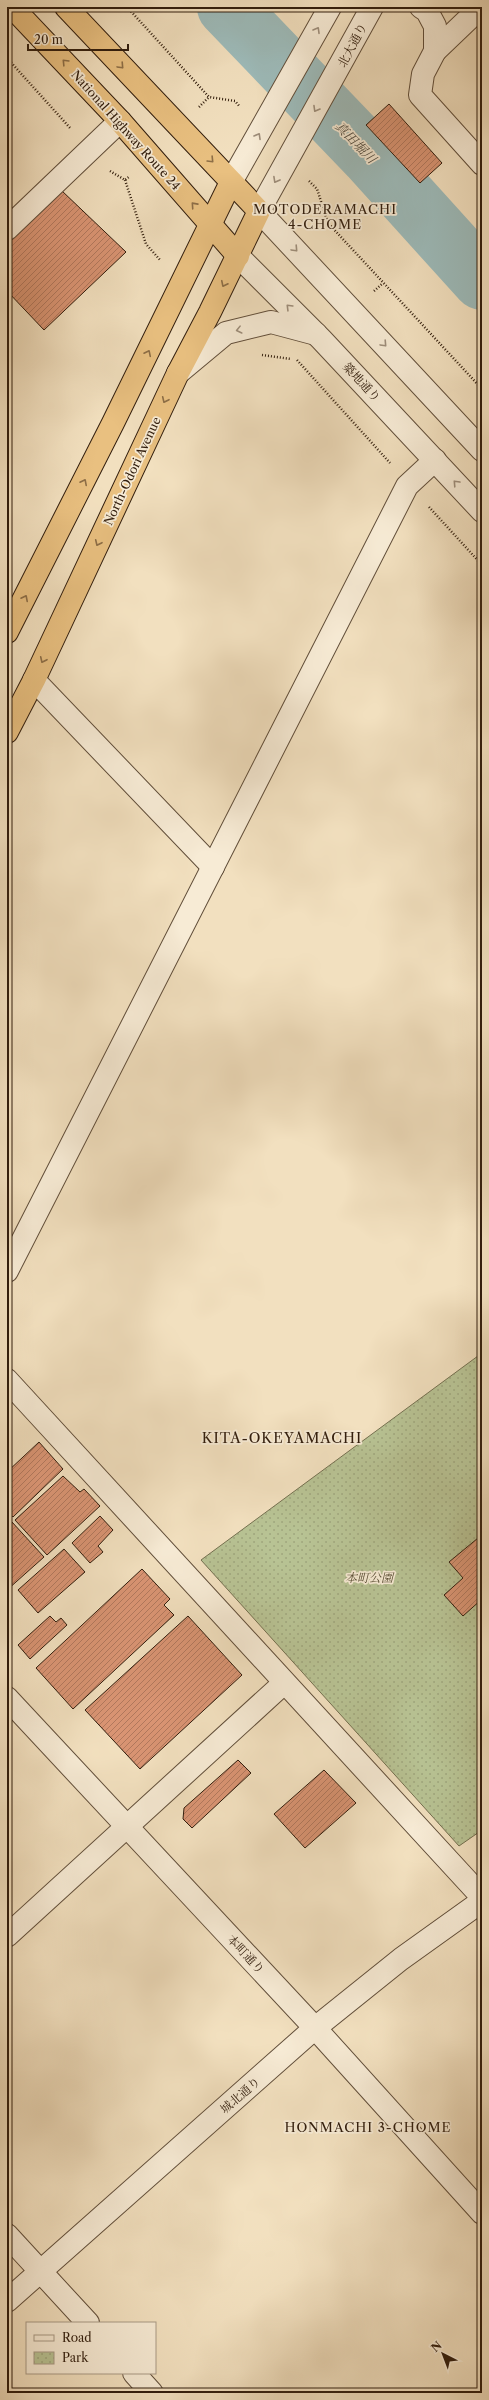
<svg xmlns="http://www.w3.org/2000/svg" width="489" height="2400" font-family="'Libre Caslon Text','Noto Serif JP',serif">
	<defs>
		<pattern id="park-dots" width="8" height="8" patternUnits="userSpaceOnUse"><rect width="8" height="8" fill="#b8c394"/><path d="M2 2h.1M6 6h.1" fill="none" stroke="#9fa77e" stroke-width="1.8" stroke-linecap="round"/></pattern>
		<pattern id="building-hatch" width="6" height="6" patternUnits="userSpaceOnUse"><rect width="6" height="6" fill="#d99473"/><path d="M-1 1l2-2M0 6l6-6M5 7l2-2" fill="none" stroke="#b1785d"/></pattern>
	</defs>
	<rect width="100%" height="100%" fill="#f2e0bf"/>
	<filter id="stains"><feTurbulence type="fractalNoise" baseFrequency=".005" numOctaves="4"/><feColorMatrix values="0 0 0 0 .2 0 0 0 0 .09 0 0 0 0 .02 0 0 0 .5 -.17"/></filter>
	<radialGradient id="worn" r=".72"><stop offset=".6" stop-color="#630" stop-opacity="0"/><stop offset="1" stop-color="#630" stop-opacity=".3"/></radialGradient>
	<polygon fill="url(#park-dots)" stroke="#747050" points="482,1353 482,1830 459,1846 201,1560"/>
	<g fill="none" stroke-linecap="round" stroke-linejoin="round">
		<polyline stroke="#9dbbba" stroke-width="60" points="227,7 370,156 482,280"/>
	</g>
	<g fill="url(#building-hatch)" stroke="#311d0d">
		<polygon points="389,104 442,163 420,183 366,125"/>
		<polygon points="61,190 126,252 44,330 7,291 7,244"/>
		<polygon points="39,1442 63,1469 13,1517 7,1511 7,1472"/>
		<polygon points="63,1476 80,1492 84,1489 100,1506 47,1555 15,1520"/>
		<polygon points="100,1516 113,1530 98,1546 103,1552 90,1563 72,1543"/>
		<polygon points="12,1522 44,1557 7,1590 7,1526"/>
		<polygon points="478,1538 482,1542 482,1599 463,1616 444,1595 463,1578 449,1562"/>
		<polygon points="64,1549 85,1572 38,1613 18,1590"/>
		<polygon points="142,1569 170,1599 164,1605 174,1615 73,1709 36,1668"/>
		<polygon points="50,1616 56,1622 61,1618 67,1625 30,1659 18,1645"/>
		<polygon points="188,1616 242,1675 140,1769 85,1710"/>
		<polygon points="238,1760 251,1773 192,1828 183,1819 184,1808"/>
		<polygon points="324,1770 356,1803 305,1848 274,1814"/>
	</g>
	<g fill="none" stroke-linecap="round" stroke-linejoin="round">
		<defs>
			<g id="minor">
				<polyline points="435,51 481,7"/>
				<polyline points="7,229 120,121"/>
				<polyline points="34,680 213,867"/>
				<polyline points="7,1271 407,486 435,460"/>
				<polyline points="7,1380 482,1897"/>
				<polyline points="7,1936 284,1683"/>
				<polyline points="7,2235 88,2323"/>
				<polyline points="134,2373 152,2393"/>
			</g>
			<g id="tertiary">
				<polyline points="372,7 259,211 482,450"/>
				<polyline points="421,7 427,11 435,26 435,51 423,74 420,95 482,164"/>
				<polyline points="231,182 330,7"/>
				<polyline points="238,256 321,339 482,511"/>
				<polyline points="178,373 226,333 271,322 316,334"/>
				<polyline points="7,1698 315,2028 482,2213"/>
				<polyline points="7,2301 315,2028 401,1959 482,1901"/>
			</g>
			<g id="trunk">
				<polyline points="12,7 120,121 238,256"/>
				<polyline points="7,632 113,423 231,182"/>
				<polyline points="7,732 34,680 178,373 210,312 259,211 66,7"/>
			</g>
		</defs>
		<use href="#minor" stroke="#614e3a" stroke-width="24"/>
		<use href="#tertiary" stroke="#614e3a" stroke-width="24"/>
		<use href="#trunk" stroke="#311d0d" stroke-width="24"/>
		<g stroke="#311d0d" stroke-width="2.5" stroke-dasharray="1 2" stroke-linecap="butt">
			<polyline points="127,7 209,97 235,101 240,107"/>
			<polyline points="7,58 71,129"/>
			<polyline points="199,107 209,97"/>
			<polyline points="110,171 125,180 130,176"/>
			<polyline points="125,180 146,244 161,261"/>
			<polyline points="309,181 317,189 328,223 482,389"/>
			<polyline points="374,291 383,283"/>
			<polyline points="262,355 291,359"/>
			<polyline points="297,360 390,463"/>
			<polyline points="429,507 482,565"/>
		</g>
		<use href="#minor" stroke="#f7ebd5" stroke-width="22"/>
		<use href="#tertiary" stroke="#f7ebd5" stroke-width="22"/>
		<use href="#trunk" stroke="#e9c080" stroke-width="22"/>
	</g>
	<defs><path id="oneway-chevron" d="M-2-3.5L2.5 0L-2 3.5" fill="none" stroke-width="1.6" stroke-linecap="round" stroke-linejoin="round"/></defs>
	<g stroke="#9e8e7b">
		<use href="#oneway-chevron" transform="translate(317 30) rotate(-60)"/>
		<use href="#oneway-chevron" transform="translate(316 109) rotate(120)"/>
		<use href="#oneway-chevron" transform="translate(258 136) rotate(-60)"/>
		<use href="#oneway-chevron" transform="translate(276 180) rotate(119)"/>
		<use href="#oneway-chevron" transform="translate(295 249) rotate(47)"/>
		<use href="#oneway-chevron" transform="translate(289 307) rotate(-135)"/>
		<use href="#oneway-chevron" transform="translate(239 330) rotate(166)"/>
		<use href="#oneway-chevron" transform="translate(384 344) rotate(47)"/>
		<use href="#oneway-chevron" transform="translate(456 483) rotate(-133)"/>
	</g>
	<g stroke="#8d6e46">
		<use href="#oneway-chevron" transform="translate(65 62) rotate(-134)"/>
		<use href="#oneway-chevron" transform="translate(121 66) rotate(47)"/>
		<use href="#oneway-chevron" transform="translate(211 160) rotate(46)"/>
		<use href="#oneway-chevron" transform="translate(194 205) rotate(-132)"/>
		<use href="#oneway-chevron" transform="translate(224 284) rotate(116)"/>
		<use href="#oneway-chevron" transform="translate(148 353) rotate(-64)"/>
		<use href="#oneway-chevron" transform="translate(165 400) rotate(115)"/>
		<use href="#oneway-chevron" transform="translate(84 482) rotate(-63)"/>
		<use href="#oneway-chevron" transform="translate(98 543) rotate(115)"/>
		<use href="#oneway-chevron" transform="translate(25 598) rotate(-63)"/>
		<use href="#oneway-chevron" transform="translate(43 660) rotate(115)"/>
	</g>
	<g text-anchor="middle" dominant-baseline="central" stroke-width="3.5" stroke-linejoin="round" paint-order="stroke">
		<g font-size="12" fill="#311d0d" stroke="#f7ebd5">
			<text transform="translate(352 45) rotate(-62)">北大通り</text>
			<text transform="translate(126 130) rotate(48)">National Highway Route 24</text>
			<text transform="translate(362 382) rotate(47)">築地通り</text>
			<text transform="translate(132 471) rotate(-65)">North-Odori Avenue</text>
			<text transform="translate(246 1954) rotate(47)">本町通り</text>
			<text transform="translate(240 2095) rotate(-41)">城北通り</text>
		</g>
		<g font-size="12" font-style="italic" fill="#5a4f36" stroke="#f7ebd5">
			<text x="369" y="1577">本町公園</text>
		</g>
		<g font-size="13" font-style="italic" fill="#514c41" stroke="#f7ebd5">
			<text transform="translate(356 142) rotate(46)">真田堀川</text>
		</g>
		<g font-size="13" letter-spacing="1" fill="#311d0d" stroke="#f7ebd5">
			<text x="325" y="209">MOTODERAMACHI<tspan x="325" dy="15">4-CHOME</tspan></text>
			<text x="368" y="2127">HONMACHI 3-CHOME</text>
		</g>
		<g font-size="14" letter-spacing="1" fill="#311d0d" stroke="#f7ebd5">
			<text x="282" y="1438">KITA-OKEYAMACHI</text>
		</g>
	</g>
	<rect width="489" height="2400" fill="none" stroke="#f2e0bf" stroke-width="24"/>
	<rect x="8" y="8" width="473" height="2384" fill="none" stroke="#311d0d" stroke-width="2"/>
	<rect x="12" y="12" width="465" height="2376" fill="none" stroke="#311d0d"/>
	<rect x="26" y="2322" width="130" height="52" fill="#f7ebd5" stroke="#a89985"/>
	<rect x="34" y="2335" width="20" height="6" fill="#f7ebd5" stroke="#a89985"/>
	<text x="62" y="2342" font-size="12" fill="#311d0d">Road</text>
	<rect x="34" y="2352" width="20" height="12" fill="url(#park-dots)" stroke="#a89985"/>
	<text x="62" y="2362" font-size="12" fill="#311d0d">Park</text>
	<g transform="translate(443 2354) rotate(318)" stroke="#f7ebd5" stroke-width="3" paint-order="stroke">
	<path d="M0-3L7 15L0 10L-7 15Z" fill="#311d0d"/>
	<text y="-6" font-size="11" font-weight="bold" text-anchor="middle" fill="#311d0d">N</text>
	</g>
	<path d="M28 44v6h100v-6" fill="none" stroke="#311d0d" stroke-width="2"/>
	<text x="34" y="44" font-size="12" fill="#311d0d" stroke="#f7ebd5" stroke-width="3" paint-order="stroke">20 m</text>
	<rect width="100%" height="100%" filter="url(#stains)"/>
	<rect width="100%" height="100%" fill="url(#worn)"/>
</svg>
